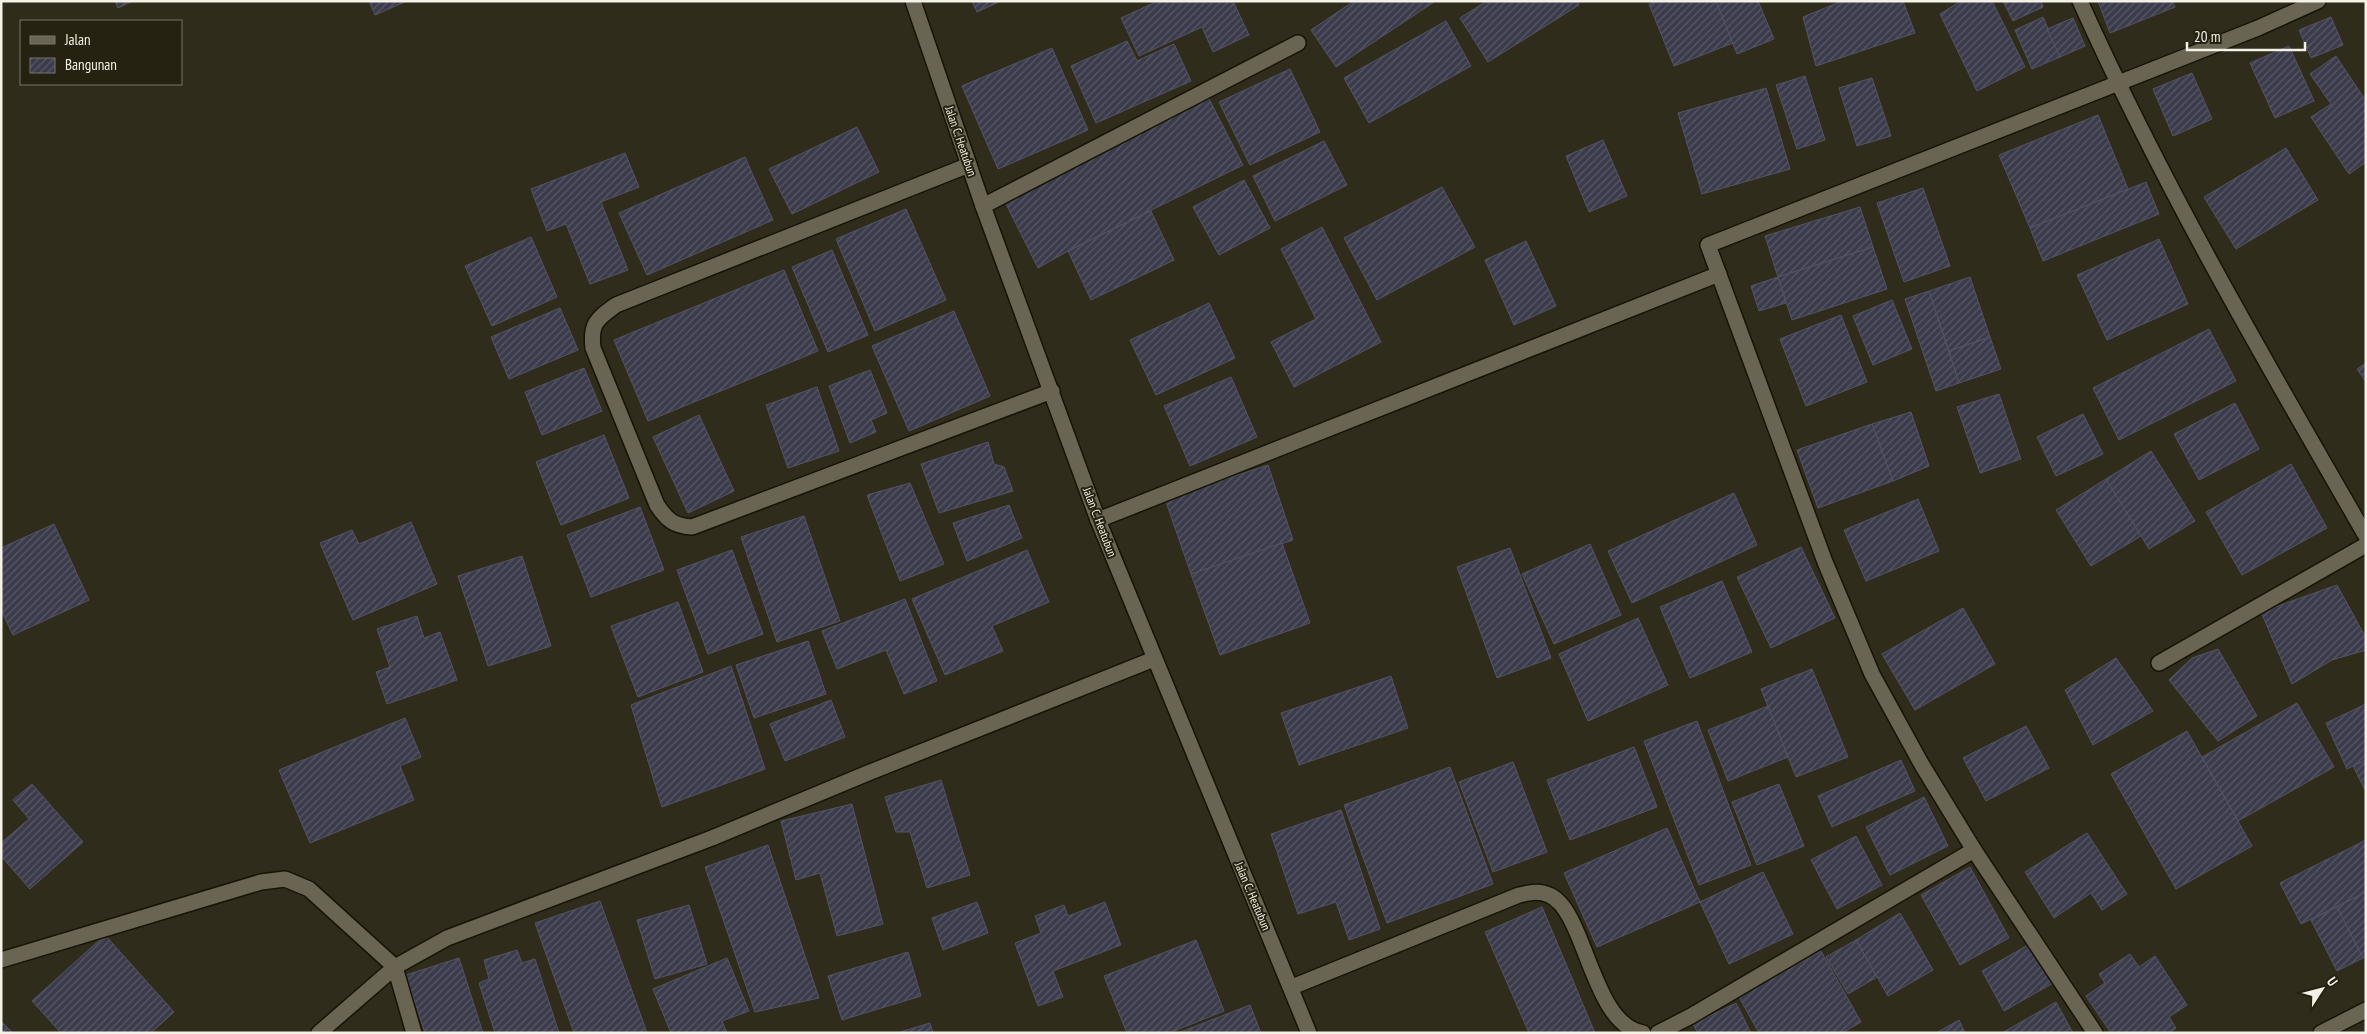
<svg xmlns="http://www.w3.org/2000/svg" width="2367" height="1034" font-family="'PT Sans Narrow',sans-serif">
	<defs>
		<pattern id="building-hatch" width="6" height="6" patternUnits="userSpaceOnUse" patternTransform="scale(1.25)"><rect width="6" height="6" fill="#3b3b4c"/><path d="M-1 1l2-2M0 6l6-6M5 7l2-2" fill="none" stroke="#585866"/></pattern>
	</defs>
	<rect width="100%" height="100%" fill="#302c1b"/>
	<g fill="url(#building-hatch)" stroke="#535365">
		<polygon points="115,1 133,1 118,8"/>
		<polygon points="369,1 407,1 375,15"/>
		<polygon points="972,1 1001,1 977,12"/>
		<polygon points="1158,1 1233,1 1249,35 1213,52 1202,27 1139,56 1121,18"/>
		<polygon points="1354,1 1433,1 1434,2 1336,67 1311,30"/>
		<polygon points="1487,1 1577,1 1579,5 1488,62 1460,18"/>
		<polygon points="1656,1 1716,1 1733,43 1674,66 1649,4"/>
		<polygon points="1716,1 1758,1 1774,39 1737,54"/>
		<polygon points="1842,1 1903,1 1915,33 1816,66 1803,17"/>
		<polygon points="1961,1 1992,1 2025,67 1977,91 1940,14"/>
		<polygon points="2003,1 2041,1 2043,7 2013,21"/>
		<polygon points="2098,1 2172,1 2175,7 2110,33"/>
		<polygon points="2043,17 2060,57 2032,69 2015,30"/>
		<polygon points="2331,17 2343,45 2311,58 2299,30"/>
		<polygon points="2073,18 2085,46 2060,57 2047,29"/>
		<polygon points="1446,21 1471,66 1369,123 1344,78"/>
		<polygon points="1127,41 1137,61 1174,44 1191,81 1096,123 1071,66"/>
		<polygon points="2289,46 2314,101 2275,118 2250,63"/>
		<polygon points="1052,48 1088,130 998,169 962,86"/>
		<polygon points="2336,56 2366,101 2366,162 2349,174 2311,117 2331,104 2310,74"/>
		<polygon points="1290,69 1320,132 1250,165 1219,102"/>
		<polygon points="2192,73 2212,119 2173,136 2153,89"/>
		<polygon points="1805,76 1825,140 1797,149 1776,85"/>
		<polygon points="1872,78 1891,136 1857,146 1839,88"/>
		<polygon points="1766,88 1790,169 1702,194 1678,113"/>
		<polygon points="1208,97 1243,165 1068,251 1038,268 1004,200"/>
		<polygon points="2098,115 2128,189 2030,228 1999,155"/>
		<polygon points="857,127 879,172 792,214 769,169"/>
		<polygon points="1603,140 1627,196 1589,212 1566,156"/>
		<polygon points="1324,141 1347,185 1275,221 1253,176"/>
		<polygon points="2286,148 2318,200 2236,249 2204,197"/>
		<polygon points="625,153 639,187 601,202 628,270 590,284 566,224 547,231 531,189"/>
		<polygon points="745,157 773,220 647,275 619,213"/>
		<polygon points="1244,180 1270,228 1219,255 1193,207"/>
		<polygon points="2146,182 2159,214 2043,261 2030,228"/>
		<polygon points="1442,187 1475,247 1377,300 1344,238"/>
		<polygon points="1923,188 1950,266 1904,282 1877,203"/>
		<polygon points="1860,207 1873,247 1778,277 1765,236"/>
		<polygon points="906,209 946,300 875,331 836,239"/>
		<polygon points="1151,211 1174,260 1091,300 1068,251"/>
		<polygon points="1322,227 1381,342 1294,387 1271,342 1316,319 1281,249"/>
		<polygon points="531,237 557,297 492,326 465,266"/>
		<polygon points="2159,239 2188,304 2107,340 2077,275"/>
		<polygon points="1526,241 1556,306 1514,325 1485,260"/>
		<polygon points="1873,247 1887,289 1792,320 1778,277"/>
		<polygon points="832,250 868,335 828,352 792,267"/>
		<polygon points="784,270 818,351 648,421 614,340"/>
		<polygon points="1778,277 1786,303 1759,311 1751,286"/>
		<polygon points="1970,277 1990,337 1949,351 1929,291"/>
		<polygon points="1929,291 1959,383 1936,391 1905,299"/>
		<polygon points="1892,300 1912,349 1873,365 1853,316"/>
		<polygon points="1209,303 1235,358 1156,395 1130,340"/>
		<polygon points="560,308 578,350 509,379 491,337"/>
		<polygon points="954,311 990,396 909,431 872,346"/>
		<polygon points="1841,315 1867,382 1806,406 1780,339"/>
		<polygon points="2209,329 2236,381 2119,440 2093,388"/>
		<polygon points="1990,337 2001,369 1959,383 1949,351"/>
		<polygon points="2366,363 2366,382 2357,369"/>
		<polygon points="584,368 602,411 542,435 525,392"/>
		<polygon points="870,370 887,413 871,420 876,432 850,443 829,386"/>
		<polygon points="1231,377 1257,437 1190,466 1164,406"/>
		<polygon points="817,387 839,451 788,468 766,405"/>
		<polygon points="1999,394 2021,459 1980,473 1957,407"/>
		<polygon points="2235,403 2259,449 2199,480 2174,434"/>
		<polygon points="1911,412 1929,466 1893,481 1872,424"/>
		<polygon points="2083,414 2103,454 2056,476 2037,437"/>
		<polygon points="699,415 734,491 688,513 653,437"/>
		<polygon points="1872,424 1893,481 1818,508 1797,450"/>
		<polygon points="604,435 629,498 561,525 536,462"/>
		<polygon points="988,442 994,464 1004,467 1013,491 939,513 921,464"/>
		<polygon points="2151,451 2195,521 2149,549 2106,479"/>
		<polygon points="2291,464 2327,528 2242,575 2206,512"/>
		<polygon points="1268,465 1293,540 1191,574 1165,499"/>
		<polygon points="2106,479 2141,536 2091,566 2056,510"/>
		<polygon points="910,483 944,564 900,581 867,495"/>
		<polygon points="1734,493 1757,545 1632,603 1608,551"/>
		<polygon points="1918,499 1939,551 1866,581 1844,530"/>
		<polygon points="1009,505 1022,538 967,561 953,523"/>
		<polygon points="640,507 664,570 591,597 567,535"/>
		<polygon points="804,516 840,621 777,642 741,537"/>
		<polygon points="411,522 437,584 353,620 320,543 352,530 359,544"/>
		<polygon points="54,524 89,600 13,635 1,610 1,548"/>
		<polygon points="1282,543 1310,623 1220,655 1191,574"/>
		<polygon points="1590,544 1621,615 1554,644 1522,574"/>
		<polygon points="1801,547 1835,618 1771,648 1737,577"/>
		<polygon points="1510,548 1551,658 1497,678 1457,567"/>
		<polygon points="732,550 763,634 708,654 677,570"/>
		<polygon points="1027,550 1049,602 992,626 1003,651 945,675 912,599"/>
		<polygon points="522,556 551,646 488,666 458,576"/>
		<polygon points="1722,581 1752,652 1690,678 1660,607"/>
		<polygon points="2337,585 2366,638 2366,650 2332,660 2292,684 2261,612"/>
		<polygon points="905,599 937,681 904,694 886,650 837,669 822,631"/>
		<polygon points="678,602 703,672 638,697 611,626"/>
		<polygon points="1963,608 1995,664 1915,710 1882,654"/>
		<polygon points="417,616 424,638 440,632 457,680 387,704 376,672 390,667 377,629"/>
		<polygon points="1638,618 1668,685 1588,721 1559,654"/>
		<polygon points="808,641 826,694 754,718 736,665"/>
		<polygon points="2218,649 2257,716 2218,741 2169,680 2192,658"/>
		<polygon points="2116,658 2153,711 2093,745 2065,690"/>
		<polygon points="731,666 765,769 662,807 631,705"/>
		<polygon points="1812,669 1848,757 1796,777 1761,689"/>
		<polygon points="1391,676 1408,728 1299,765 1281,713"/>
		<polygon points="831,700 845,737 785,761 770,724"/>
		<polygon points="2297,703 2334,767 2238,821 2202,757"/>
		<polygon points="2366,704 2366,760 2347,769 2326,723"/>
		<polygon points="1768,706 1788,757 1728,781 1708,730"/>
		<polygon points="405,718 421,757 400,766 414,800 310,843 279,770"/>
		<polygon points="1697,721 1751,865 1699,885 1644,741"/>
		<polygon points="2026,726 2049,768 1986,801 1963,758"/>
		<polygon points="2187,731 2252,846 2176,889 2111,774"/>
		<polygon points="1634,747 1657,807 1570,840 1547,780"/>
		<polygon points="1901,760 1915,791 1832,827 1818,796"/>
		<polygon points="2366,760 2366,792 2353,766"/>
		<polygon points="1513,762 1547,852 1493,872 1459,782"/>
		<polygon points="1450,767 1493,884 1387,923 1344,805"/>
		<polygon points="941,780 970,875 927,888 910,832 896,832 885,797"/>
		<polygon points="32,784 83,842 30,889 1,856 1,843 29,819 13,800"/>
		<polygon points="1779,784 1804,846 1757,865 1732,802"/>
		<polygon points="1924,797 1948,846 1890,875 1866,827"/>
		<polygon points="852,804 883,924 837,936 820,873 796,880 781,821"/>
		<polygon points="1341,810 1380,929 1349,940 1336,902 1298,914 1271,834"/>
		<polygon points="1667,828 1700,902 1597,947 1564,873"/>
		<polygon points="2087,833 2127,894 2102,910 2091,893 2054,918 2025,872"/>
		<polygon points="1856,836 1882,885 1837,909 1811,860"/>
		<polygon points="2366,840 2366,892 2301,924 2280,883"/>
		<polygon points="768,845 819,998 755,1012 705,867"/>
		<polygon points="1970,867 2009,938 1960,965 1921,895"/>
		<polygon points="1763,872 1793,934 1729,964 1700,902"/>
		<polygon points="2366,892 2366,957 2363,958 2337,907"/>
		<polygon points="600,901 647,1033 574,1033 535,923"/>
		<polygon points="977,902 988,933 943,950 932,918"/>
		<polygon points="1105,902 1121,945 1053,971 1063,997 1038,1006 1015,943 1041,933 1035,916 1064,905 1068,916"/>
		<polygon points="689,905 707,964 655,979 637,920"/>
		<polygon points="1542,907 1595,1033 1529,1033 1485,932"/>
		<polygon points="2337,907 2363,958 2337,971 2311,920"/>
		<polygon points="1900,913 1933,970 1888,996 1856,940"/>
		<polygon points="105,935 174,1012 151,1033 61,1033 32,1001"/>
		<polygon points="1196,940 1224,1011 1169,1033 1127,1033 1104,976"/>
		<polygon points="1856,940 1877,977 1848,994 1826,957"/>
		<polygon points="2030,944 2053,983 2004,1011 1982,971"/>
		<polygon points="517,950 522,963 535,959 559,1033 495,1033 479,983 489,979 484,960"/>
		<polygon points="1821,951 1861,1022 1842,1033 1759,1033 1739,997"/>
		<polygon points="908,952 921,996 842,1020 828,976"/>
		<polygon points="2130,954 2139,967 2155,956 2187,1005 2169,1017 2176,1028 2169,1033 2111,1033 2086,996 2105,983 2099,974"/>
		<polygon points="459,958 483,1033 425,1033 406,975"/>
		<polygon points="727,958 749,1011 722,1021 727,1033 671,1033 653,989"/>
		<polygon points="2056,1002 2073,1033 2002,1033"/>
		<polygon points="1736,1003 1751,1033 1698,1033 1693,1024"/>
		<polygon points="1250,1005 1261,1033 1178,1033"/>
		<polygon points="1959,1020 1965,1033 1936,1033"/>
		<polygon points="1,1021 13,1033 1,1033"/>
		<polygon points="930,1023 933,1033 897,1033"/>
	</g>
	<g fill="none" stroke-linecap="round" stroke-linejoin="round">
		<defs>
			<g id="street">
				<polyline points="913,1 983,206 1098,520 1309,1033"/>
				<path d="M2080 1C2163 186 2265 361 2366 536"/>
				<path d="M969 165 616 305C597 319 590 323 593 348L657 505C667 520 674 526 692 527L1052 391"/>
				<polyline points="983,206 1298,43"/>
				<polyline points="1098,520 1719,274"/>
				<polyline points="2159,663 2366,545"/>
				<polyline points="1,960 261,882 285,879 309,889 395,967 414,1033"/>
				<path d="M1292 987 1519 895C1529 893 1538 890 1549 895 1586 910 1591 1024 1643 1033"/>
				<polyline points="319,1033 395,967 447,938 712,838 868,773 1154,659"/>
				<polyline points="1658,1033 1691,1016 1974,850"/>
				<polyline points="2095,1033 1974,850 1922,765 1872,674 1825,562 1708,245 2258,28 2318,1"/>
				<polyline points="2321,1033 2366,1010"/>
			</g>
		</defs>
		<use href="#street" stroke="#181405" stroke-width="18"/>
		<use href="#street" stroke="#6a6553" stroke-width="15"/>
	</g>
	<g text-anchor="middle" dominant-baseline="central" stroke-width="4" stroke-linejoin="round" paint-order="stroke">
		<g font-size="12" fill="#f4f1e7" stroke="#262212">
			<text transform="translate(961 141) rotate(71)">Jalan C. Heatubun</text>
			<text transform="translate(1100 522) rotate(69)">Jalan C. Heatubun</text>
			<text transform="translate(1253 896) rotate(67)">Jalan C. Heatubun</text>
		</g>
	</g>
	<rect width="2367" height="1034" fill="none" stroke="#f4f1e7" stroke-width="5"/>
	<rect x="20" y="20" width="162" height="65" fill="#262212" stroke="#787567"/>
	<rect x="30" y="36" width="25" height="8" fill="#6a6553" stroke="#787567"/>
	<text x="65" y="45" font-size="15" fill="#f4f1e7">Jalan</text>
	<rect x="30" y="58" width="25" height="15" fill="url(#building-hatch)" stroke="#787567"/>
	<text x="65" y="70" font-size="15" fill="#f4f1e7">Bangunan</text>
	<g transform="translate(2322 989) rotate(54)" stroke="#262212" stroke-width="4" paint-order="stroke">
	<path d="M0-4L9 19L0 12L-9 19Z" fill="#f4f1e7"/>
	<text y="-8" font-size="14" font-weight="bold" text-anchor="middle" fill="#f4f1e7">U</text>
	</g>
	<path d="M2187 42v8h118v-8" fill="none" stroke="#f4f1e7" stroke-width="2.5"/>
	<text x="2194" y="42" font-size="15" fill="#f4f1e7" stroke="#262212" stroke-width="4" paint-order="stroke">20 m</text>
</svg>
